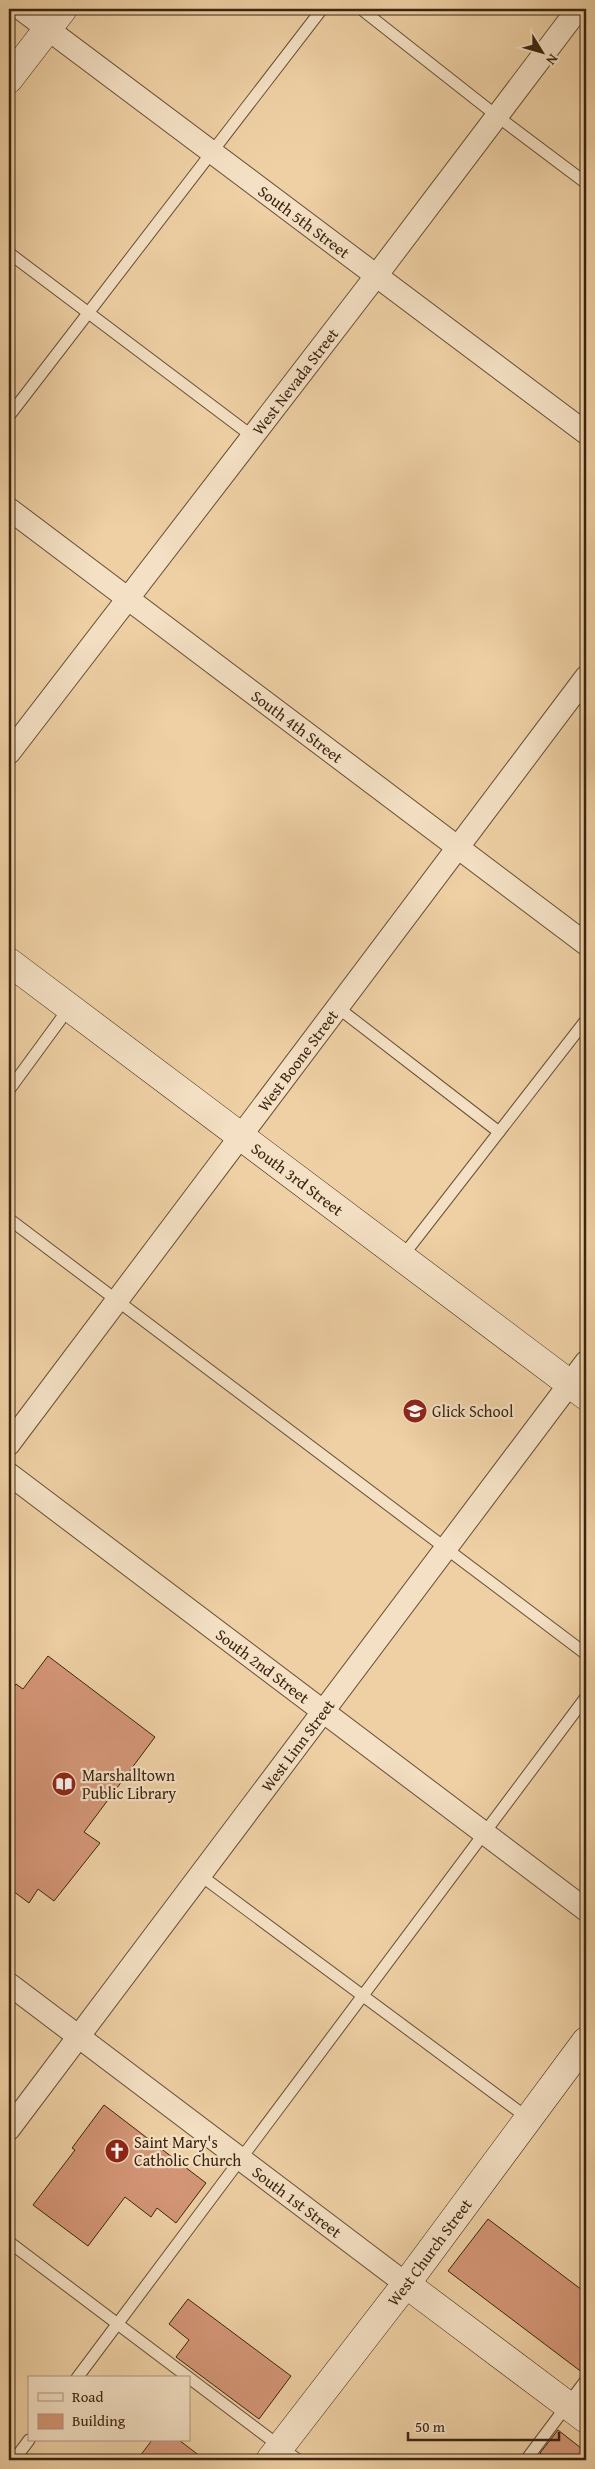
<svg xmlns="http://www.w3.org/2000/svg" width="595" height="2469" font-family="'Gentium Book Plus',serif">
	<rect width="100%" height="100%" fill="#eed0a4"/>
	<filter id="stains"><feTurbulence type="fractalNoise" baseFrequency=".004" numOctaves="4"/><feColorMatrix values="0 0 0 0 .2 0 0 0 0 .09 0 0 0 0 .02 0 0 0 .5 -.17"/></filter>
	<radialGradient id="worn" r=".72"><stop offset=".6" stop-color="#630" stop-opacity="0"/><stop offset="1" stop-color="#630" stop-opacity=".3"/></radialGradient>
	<g fill="#d49677" stroke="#3b2410">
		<polygon points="48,1656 155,1737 84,1832 100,1843 54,1901 38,1889 29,1903 9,1888 9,1695 16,1684 23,1689"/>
		<polygon points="104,2105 206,2183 176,2223 157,2208 151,2217 125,2197 88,2246 33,2205 75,2150 72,2148"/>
		<polygon points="488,2219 586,2293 586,2373 583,2373 448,2271"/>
		<polygon points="188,2299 291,2376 259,2419 176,2357 189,2340 169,2324"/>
		<polygon points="558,2430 586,2452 586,2460 549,2460 540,2453"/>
		<polygon points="152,2440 179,2440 205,2460 137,2460"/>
	</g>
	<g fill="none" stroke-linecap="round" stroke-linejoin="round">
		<defs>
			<g id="lane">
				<polyline points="361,9 497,116 586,183"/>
				<polyline points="9,253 252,436"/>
				<polyline points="9,416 322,9"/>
				<polyline points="337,1007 499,1132"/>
				<polyline points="9,1090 69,1008"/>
				<polyline points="9,1219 586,1654"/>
				<polyline points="402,1257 586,1020"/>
				<polyline points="200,1875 529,2119"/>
				<polyline points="9,2242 298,2460"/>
				<polyline points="77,2378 586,1697"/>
				<polyline points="14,2460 29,2440"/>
				<polyline points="526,2460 586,2380"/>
			</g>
			<g id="street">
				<path id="s1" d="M21 9 586 433"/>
				<path id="s2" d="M9 509 586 944"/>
				<path id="s3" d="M9 753 376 276 578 9"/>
				<path id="s4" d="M9 1444 586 677"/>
				<path id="s5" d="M9 1474 586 1910"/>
				<path id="s6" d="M9 1984 406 2284"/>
				<path id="s7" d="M9 2129 586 1362"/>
			</g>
			<g id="secondary">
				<polyline points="9,79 63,9"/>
				<path id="s8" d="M9 962 586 1396"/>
				<polyline points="406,2284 586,2419"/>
				<path id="s9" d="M270 2460 406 2284 586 2041"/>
			</g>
		</defs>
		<use href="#lane" stroke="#684f35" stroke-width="13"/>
		<use href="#street" stroke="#684f35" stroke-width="24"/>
		<use href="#secondary" stroke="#3b2410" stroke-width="29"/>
		<use href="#lane" stroke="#f4e0c4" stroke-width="11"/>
		<use href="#street" stroke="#f4e0c4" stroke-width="22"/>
		<use href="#secondary" stroke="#f4e0c4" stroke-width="28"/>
	</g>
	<defs>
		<symbol id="school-disc" viewBox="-11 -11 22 22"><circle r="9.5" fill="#8f2418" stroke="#f4e0c4"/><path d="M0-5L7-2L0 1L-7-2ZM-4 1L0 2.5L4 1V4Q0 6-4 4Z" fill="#fff"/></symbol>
		<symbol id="library-disc" viewBox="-11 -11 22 22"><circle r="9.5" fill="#8f2418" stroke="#f4e0c4"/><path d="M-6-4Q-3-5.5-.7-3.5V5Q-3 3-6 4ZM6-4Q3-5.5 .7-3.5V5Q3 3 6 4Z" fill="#fff"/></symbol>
		<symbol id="church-disc" viewBox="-11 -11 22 22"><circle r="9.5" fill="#8f2418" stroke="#f4e0c4"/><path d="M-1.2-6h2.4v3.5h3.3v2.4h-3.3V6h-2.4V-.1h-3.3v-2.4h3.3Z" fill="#fff"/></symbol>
	</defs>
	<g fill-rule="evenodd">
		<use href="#school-disc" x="401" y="1397" width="28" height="28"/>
		<use href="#library-disc" x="50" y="1770" width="28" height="28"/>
		<use href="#church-disc" x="103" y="2137" width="28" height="28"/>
	</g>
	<g text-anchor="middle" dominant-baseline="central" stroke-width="4.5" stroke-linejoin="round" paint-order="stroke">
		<g font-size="16" fill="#3b2410" stroke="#f4e0c4">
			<text stroke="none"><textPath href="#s1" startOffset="354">South 5th Street</textPath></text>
			<text stroke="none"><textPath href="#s3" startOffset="469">West Nevada Street</textPath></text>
			<text stroke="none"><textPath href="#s2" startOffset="361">South 4th Street</textPath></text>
			<text stroke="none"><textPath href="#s4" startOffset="480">West Boone Street</textPath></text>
			<text stroke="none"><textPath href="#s8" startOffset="361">South 3rd Street</textPath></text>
			<text stroke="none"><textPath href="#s5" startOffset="318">South 2nd Street</textPath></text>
			<text stroke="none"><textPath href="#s7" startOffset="480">West Linn Street</textPath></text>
			<text stroke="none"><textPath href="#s6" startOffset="361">South 1st Street</textPath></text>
			<text stroke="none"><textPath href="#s9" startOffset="262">West Church Street</textPath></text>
		</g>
		<g font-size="16" fill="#3b2410" stroke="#f4e0c4" text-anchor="start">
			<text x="432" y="1411">Glick School</text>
			<text x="82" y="1775">Marshalltown<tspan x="82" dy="18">Public Library</tspan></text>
			<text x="134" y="2142">Saint Mary's<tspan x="134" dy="18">Catholic Church</tspan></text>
		</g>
	</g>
	<rect width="595" height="2469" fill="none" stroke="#eed0a4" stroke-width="30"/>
	<rect x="10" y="10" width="575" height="2449" fill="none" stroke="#3b2410" stroke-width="2.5"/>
	<rect x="15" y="15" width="565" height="2439" fill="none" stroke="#3b2410"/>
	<rect x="28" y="2376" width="162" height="65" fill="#f4e0c4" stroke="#aa957c"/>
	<rect x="38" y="2393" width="25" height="8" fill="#f4e0c4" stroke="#aa957c"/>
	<text x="72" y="2402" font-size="15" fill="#3b2410">Road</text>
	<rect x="38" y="2414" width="25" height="15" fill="#d49677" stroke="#aa957c"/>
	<text x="72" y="2426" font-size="15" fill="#3b2410">Building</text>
	<g transform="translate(542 52) rotate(127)" stroke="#f4e0c4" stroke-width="4" paint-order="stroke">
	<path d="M0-4L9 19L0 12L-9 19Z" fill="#3b2410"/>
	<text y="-8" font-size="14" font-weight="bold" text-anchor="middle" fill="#3b2410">N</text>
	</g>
	<path d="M408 2432v8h151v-8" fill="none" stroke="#3b2410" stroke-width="2.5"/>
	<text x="415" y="2432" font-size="15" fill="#3b2410" stroke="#f4e0c4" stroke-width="4" paint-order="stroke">50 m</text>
	<rect width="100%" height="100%" filter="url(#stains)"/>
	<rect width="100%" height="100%" fill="url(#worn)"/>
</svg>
